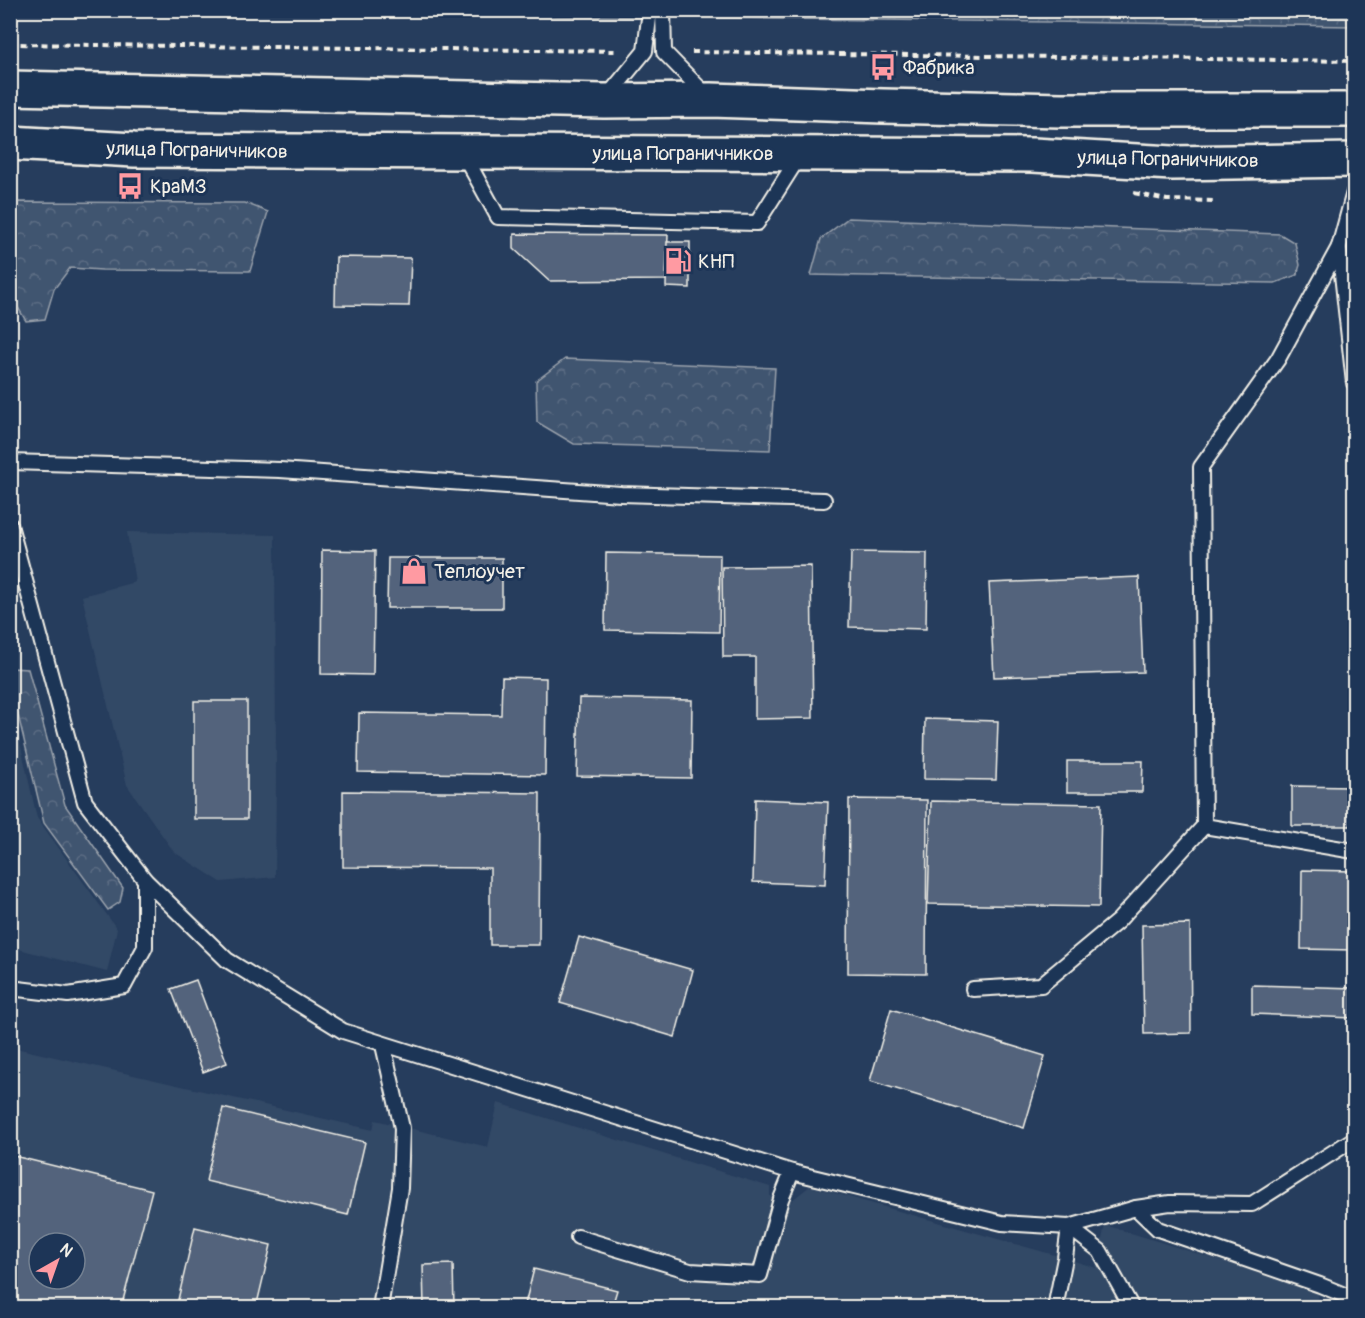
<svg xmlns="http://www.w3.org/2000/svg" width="1365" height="1318" font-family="Pangolin,sans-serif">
	<defs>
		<pattern id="forest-crowns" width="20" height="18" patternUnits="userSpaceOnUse" patternTransform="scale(1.5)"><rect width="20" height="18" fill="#40546f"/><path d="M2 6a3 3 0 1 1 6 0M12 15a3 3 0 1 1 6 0" fill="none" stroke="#5c6d84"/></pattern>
	</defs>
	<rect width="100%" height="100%" fill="#263d5d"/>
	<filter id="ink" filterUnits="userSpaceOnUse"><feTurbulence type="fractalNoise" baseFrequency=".0167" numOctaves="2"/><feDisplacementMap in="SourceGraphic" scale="12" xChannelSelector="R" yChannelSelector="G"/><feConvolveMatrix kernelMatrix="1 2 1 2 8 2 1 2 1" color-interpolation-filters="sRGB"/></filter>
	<g filter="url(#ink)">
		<g fill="#334966" fill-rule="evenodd">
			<polygon points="127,532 275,535 276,776 275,877 221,882 174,852 127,785 82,596 135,582"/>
			<polygon points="11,702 37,818 117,929 107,972 11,947"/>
			<path d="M11 1047 373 1130 375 1120 488 1147 498 1103 770 1187V1196L781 1199 791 1201 810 1186 1065 1258 1096 1268 1105 1225 1318 1291 1319 1307 11 1308ZM39 1243H75V1279H39Z"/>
		</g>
		<g fill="url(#forest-crowns)" stroke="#9aa2ac" stroke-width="1.5">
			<polygon points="331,10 1354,10 1354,26 331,13"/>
			<polygon points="18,202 245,203 268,212 250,271 102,270 70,268 54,289 45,319 26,321 11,296 11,207"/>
			<polygon points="848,218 1280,234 1295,243 1300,265 1297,275 1275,283 811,275 821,239"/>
			<polygon points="565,359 775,368 770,450 574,444 537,422 536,381"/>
			<polygon points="10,668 28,669 65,805 123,888 120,902 108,910 44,823 11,686"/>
		</g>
		<g fill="#52647b" stroke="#f4f1e8" stroke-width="1.5" fill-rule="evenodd">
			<polygon points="514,234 668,235 666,280 549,281 514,249"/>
			<polygon points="667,242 690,242 690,288 666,287"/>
			<polygon points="336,257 411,258 409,306 335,305"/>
			<polygon points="322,550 375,551 373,675 321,674"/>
			<polygon points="851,552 927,553 926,629 849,627"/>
			<polygon points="606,553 720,555 719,632 605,630"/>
			<polygon points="388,558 502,558 502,608 387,608"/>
			<polygon points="811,566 813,718 755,719 755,657 723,657 722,567"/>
			<polygon points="1139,577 1143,672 994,677 989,583"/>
			<polygon points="502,677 546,678 545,775 358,772 359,713 501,715"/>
			<polygon points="579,698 692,700 691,778 577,776"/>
			<rect x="194" y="701" width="53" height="118"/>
			<polygon points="925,719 998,721 996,780 924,779"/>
			<polygon points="1067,761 1143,761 1142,792 1067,792"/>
			<polygon points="1292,786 1351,787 1351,826 1292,826"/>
			<polygon points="343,791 540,793 539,945 490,945 490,868 343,867"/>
			<polygon points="755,799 828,802 825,885 753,882"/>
			<polygon points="849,799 927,800 926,974 848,973"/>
			<polygon points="931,801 1101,804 1099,907 928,904"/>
			<polygon points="1302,870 1354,871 1354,950 1301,949"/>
			<polygon points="1190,924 1191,1033 1144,1034 1142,925"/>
			<polygon points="579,937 693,970 675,1037 560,1003"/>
			<polygon points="196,980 227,1063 203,1072 171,989"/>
			<polygon points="1252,985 1354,988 1354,1018 1252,1014"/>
			<polygon points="891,1009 1045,1056 1024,1128 870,1081"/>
			<polygon points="223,1108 365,1142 348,1215 206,1181"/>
			<path d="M10 1155 152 1190 121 1308H10ZM39 1243H75V1279H39Z"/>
			<polygon points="195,1227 271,1245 256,1308 190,1308 177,1304"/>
			<polygon points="453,1264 454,1308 424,1308 423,1265"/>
			<polygon points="534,1269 617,1290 613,1303 632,1308 524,1308"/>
		</g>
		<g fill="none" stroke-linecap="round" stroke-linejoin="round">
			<defs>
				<g id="service">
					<polyline points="663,10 664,52 707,96"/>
					<polyline points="607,97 645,51 650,10"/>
					<polyline points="463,153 498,217 757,223 800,155"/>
					<polyline points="1339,247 1354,383"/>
					<polyline points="10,462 280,470 621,494 824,500"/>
					<polyline points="10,525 85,802 145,880 227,960 343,1031 792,1172 1002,1223 1069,1227 1136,1208 1158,1229 1320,1285 1354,1299"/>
					<polyline points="1204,826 1354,851"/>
					<polyline points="10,988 68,995 124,986 145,947 145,880"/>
					<polyline points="973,989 1041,985 1118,921 1204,826 1201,467 1278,359 1339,247 1354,192"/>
					<polyline points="1136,1208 1170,1203 1252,1204 1354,1139"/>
					<polyline points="1069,1227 1100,1251 1132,1308"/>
					<polyline points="578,1237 690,1271 760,1275 781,1199 792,1172"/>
					<polyline points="380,1308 400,1188 402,1128 383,1045"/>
					<polyline points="1055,1308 1065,1258 1069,1227"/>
				</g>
				<g id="primary">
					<polyline points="10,88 604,101 711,100 883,106 1061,110 1354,110"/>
					<polyline points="10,143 134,150 1033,155 1172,163 1354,160"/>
				</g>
			</defs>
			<use href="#service" stroke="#f4f1e8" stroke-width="18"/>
			<use href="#primary" stroke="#f4f1e8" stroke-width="38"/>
			<g stroke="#f4f1e8" stroke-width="4" stroke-dasharray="6 4.5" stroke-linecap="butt">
				<polyline points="10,44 619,51"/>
				<polyline points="692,52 1354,61"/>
				<polyline points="1134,193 1167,200 1216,201"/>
			</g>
			<use href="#service" stroke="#1d3557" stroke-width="14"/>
			<use href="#primary" stroke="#1d3557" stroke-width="33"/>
		</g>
	</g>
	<defs>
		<symbol id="bus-bare" viewBox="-9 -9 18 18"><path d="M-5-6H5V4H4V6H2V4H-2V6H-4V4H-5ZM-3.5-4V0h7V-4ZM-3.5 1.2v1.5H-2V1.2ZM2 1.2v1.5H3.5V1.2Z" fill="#ff9aa2" stroke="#1d3557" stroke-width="2.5" paint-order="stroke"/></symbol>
		<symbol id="fuel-bare" viewBox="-9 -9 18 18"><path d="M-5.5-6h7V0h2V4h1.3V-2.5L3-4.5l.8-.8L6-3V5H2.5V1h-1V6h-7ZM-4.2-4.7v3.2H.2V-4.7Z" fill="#ff9aa2" stroke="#1d3557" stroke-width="2.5" paint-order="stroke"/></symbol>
		<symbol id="shop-bare" viewBox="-9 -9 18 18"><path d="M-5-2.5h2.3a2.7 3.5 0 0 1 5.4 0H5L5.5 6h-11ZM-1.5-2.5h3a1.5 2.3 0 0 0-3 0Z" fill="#ff9aa2" stroke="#1d3557" stroke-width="2.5" paint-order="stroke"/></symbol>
	</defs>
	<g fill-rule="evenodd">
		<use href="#bus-bare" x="864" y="48" width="38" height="38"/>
		<use href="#bus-bare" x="111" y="167" width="38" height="38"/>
		<use href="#fuel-bare" x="659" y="242" width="38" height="38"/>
		<use href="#shop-bare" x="395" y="552" width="38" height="38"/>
	</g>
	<g text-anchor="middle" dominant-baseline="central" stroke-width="6" stroke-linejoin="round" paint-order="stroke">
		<g font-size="20" fill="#f4f1e8" stroke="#1d3557" text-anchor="start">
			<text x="903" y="67">Фабрика</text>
			<text x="150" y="186">КраМЗ</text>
			<text x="698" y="261">КНП</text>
			<text x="434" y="571">Теплоучет</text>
		</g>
		<g font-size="20" fill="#f4f1e8" stroke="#1d3557">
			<text transform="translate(197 150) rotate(1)">улица Пограничников</text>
			<text x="683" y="153">улица Пограничников</text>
			<text transform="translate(1168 159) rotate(1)">улица Пограничников</text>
		</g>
	</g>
	<rect width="1365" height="1318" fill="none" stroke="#1d3557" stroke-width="36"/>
	<rect x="18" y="18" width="1329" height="1282" fill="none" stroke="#f4f1e8" stroke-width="2" filter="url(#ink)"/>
	<g transform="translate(57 1261) rotate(40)"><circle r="28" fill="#1d3557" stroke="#738091" stroke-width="1.5"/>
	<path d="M0-4.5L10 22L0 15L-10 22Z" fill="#ff9aa2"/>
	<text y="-9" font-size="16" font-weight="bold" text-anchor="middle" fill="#f4f1e8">N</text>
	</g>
</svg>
